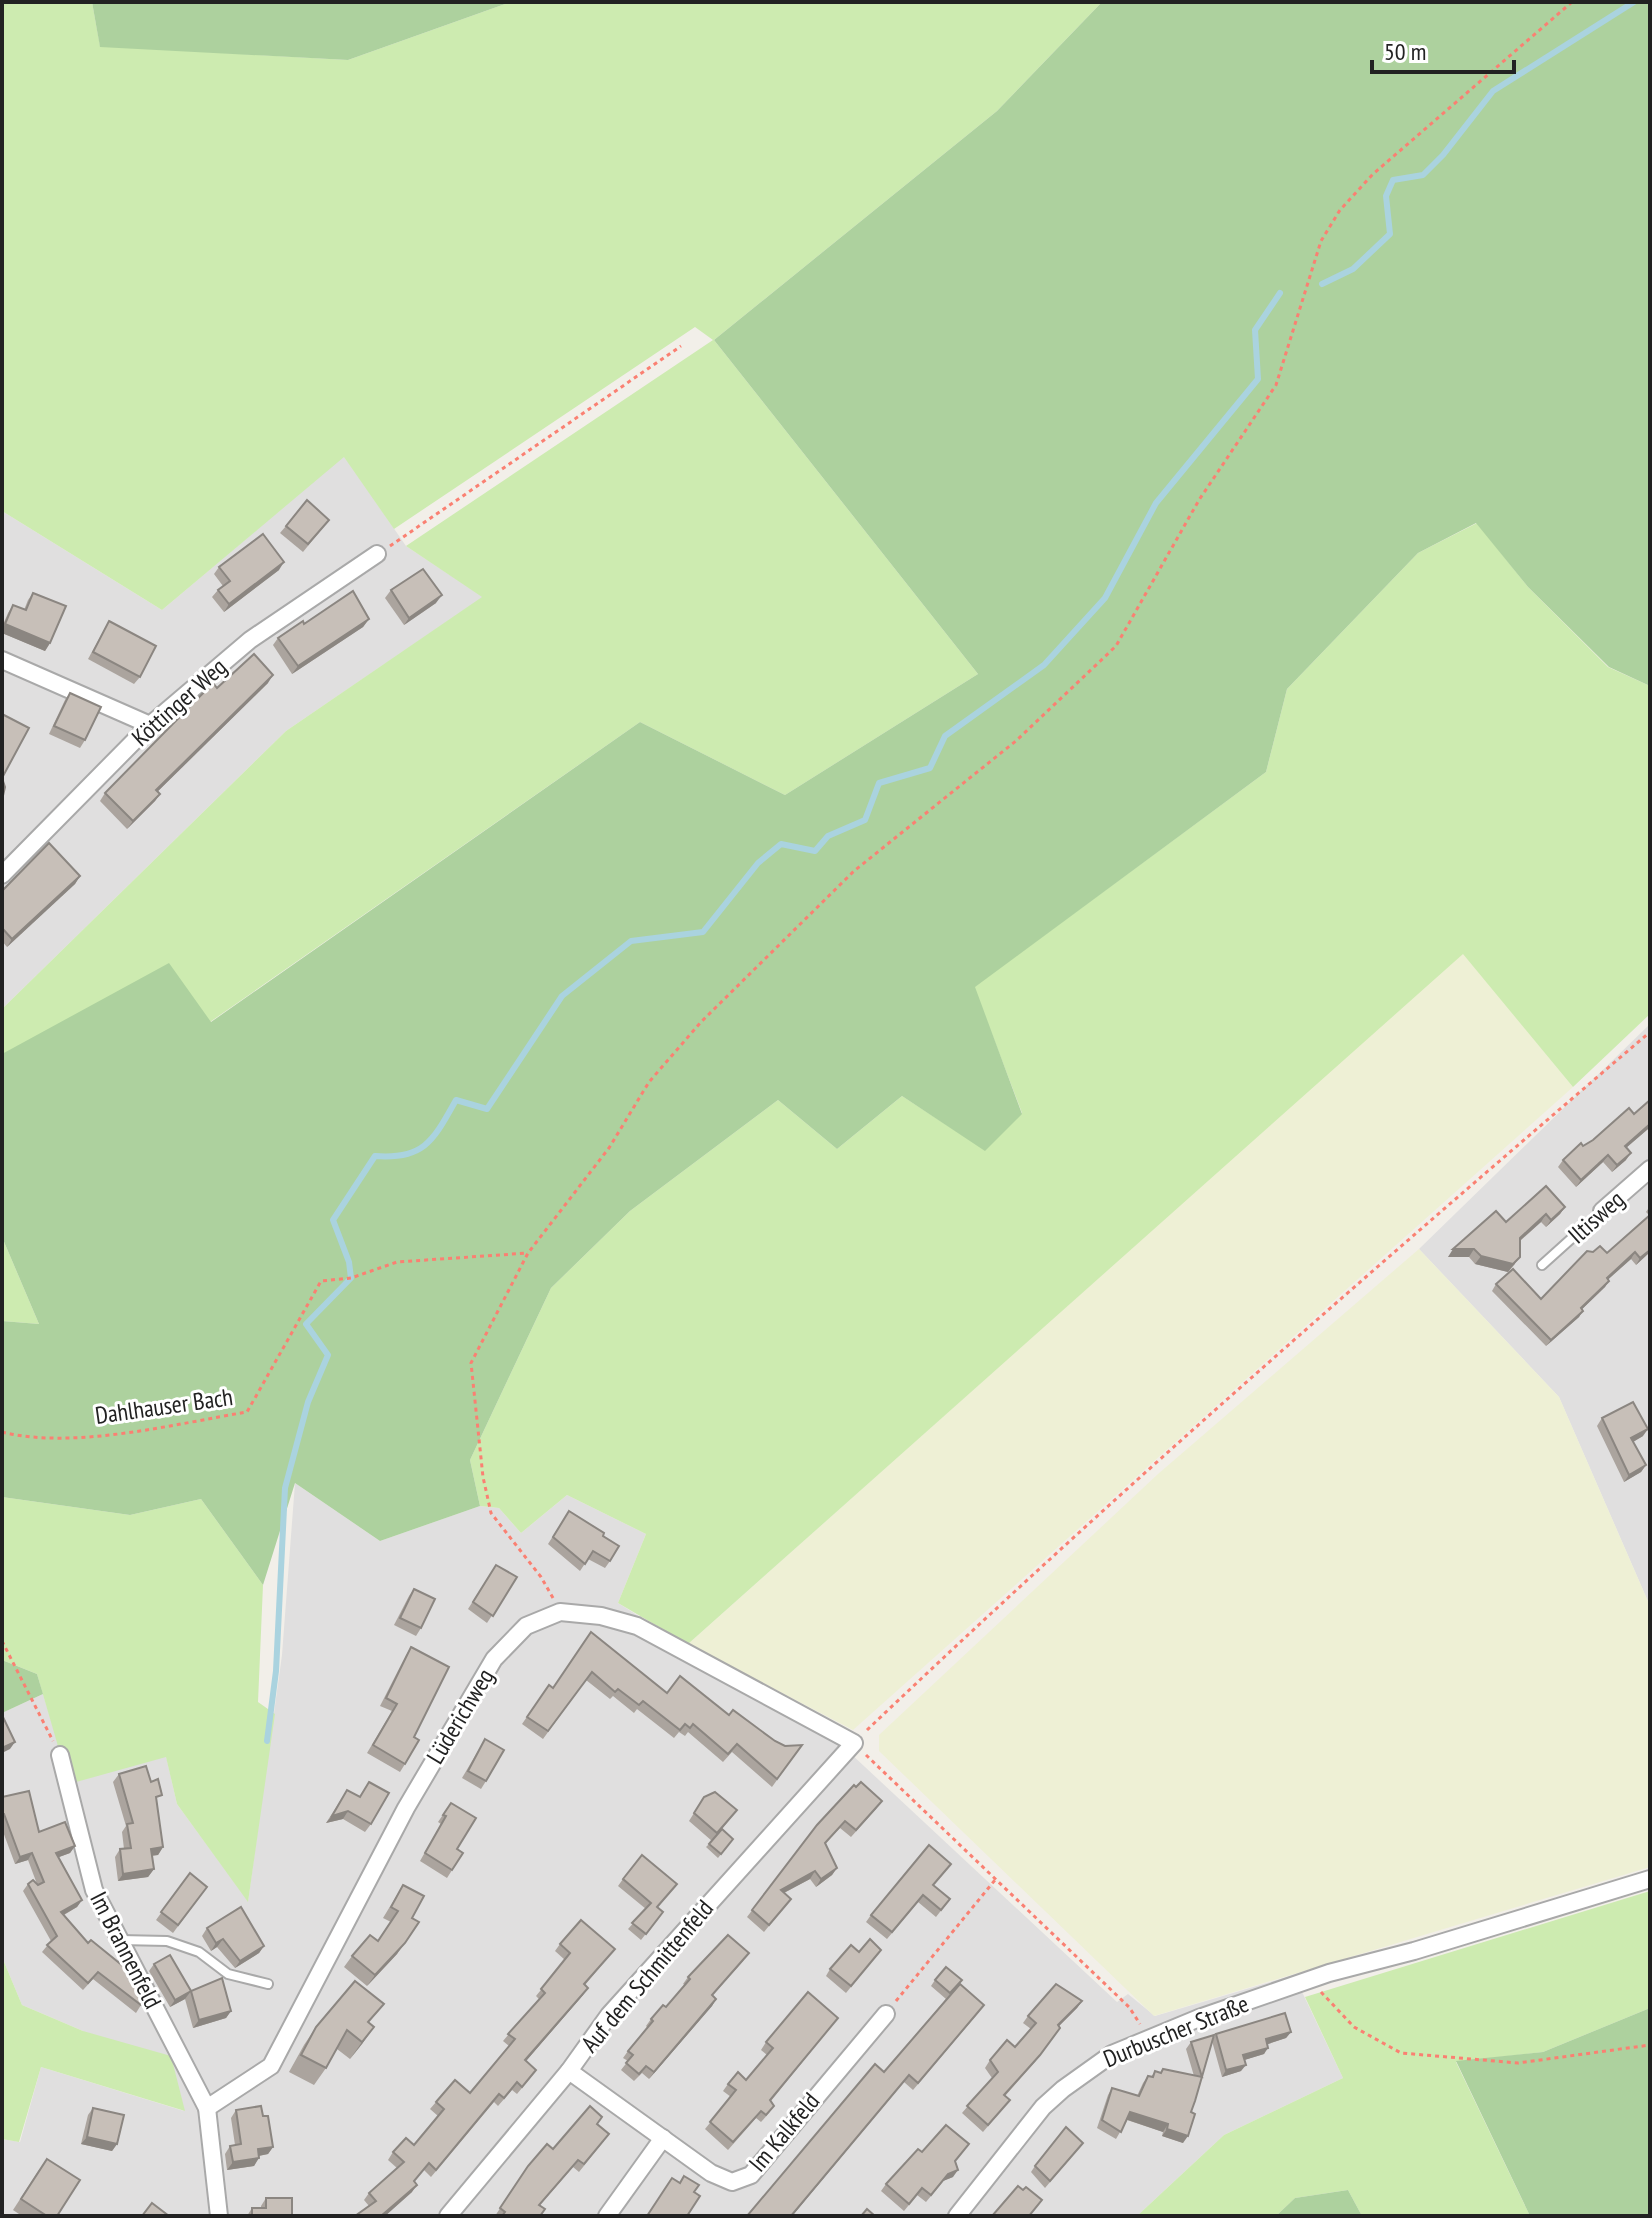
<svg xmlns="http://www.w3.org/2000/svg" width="1652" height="2218" font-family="'PT Sans Narrow',sans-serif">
	<rect width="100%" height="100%" fill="#f2efe9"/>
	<g fill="#e0dfdf">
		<polygon points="344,456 406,546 483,597 286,731 2,1009 2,511 162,610"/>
		<polygon points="1650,1024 1650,1606 1559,1397 1419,1249"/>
		<polygon points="295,1483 380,1541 480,1506 499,1508 521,1533 567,1495 646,1534 618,1603 835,1739 1117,2002 1128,1994 1155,2016 1294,1975 1343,2078 1224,2135 1137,2216 2,2216 2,2139 20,2142 41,2067 184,2111 83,2031 22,2005 2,1957 2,1713 43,1694 70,1783 166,1756 177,1804 248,1901 282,1655"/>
	</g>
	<g fill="#eef0d5">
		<polygon points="1463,953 1573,1087 853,1730 688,1644"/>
		<polygon points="1419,1249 1559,1397 1650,1606 1650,1867 1154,2016 879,1751 879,1735 1158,1474"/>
	</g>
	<g fill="#cdebb0">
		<polygon points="2,2 92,2 100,46 348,60 511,2 1102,2 997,111 714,340 978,674 785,795 640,722 210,1022 2,1054 2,1009 286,731 482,597 406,546 713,340 695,327 394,529 344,457 162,610 2,511"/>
		<polygon points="1477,523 1528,587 1608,667 1650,686 1650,1014 1573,1087 1463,954 688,1644 618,1603 646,1534 567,1495 521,1533 499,1508 480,1506 470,1460 551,1288 630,1211 778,1100 837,1149 902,1096 985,1150 1022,1113 974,987 1266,772 1287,689 1418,553"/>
		<polygon points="2,1237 39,1324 2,1321"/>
		<polygon points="2,1497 130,1515 201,1499 263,1585 258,1702 275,1714 248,1902 177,1804 166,1757 69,1784 37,1674 2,1660"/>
		<polygon points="1650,1891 1650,2008 1543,2052 1456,2062 1530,2216 1362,2216 1348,2190 1295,2198 1276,2216 1137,2216 1224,2135 1343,2078 1305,1997"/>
		<polygon points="2,1957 22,2005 83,2031 171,2056 185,2111 41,2067 19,2142 2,2139"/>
	</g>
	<g fill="#add19e">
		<polygon points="92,2 511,2 348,60 100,47"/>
		<polygon points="1102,2 1650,2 1650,686 1609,667 1528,587 1476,523 1418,553 1287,689 1266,772 975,987 1022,1114 985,1151 902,1096 837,1149 778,1100 630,1211 551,1288 470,1460 480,1506 380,1541 295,1483 263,1585 201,1499 130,1515 2,1497 2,1321 39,1324 2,1237 2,1054 169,963 211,1022 640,722 785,795 978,674 714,340 997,111"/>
		<polygon points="2,1660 37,1674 43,1694 2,1713"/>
		<polygon points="1650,2008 1650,2216 1530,2216 1456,2061 1543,2052"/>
		<polygon points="1348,2190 1362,2216 1276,2216 1295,2198"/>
	</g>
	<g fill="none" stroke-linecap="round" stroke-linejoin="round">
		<g stroke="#aad3df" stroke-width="6">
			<polyline points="1322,284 1353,269 1390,234 1386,196 1393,180 1423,175 1443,155 1493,91 1634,2"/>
			<path d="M267 1741 276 1671 285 1488 308 1402 328 1355 306 1324 351 1278 349 1262 333 1220 375 1156C425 1160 434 1139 456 1100L487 1109 562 996 631 941 703 932 758 863 781 844 815 851 828 836 865 820 879 783 930 768 945 736 1044 665 1105 598 1156 503 1258 379 1255 330 1280 293"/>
		</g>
		<defs>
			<g id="lane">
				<polyline points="1542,1265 1602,1211"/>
				<polyline points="120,1940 167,1941 199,1952 228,1974 268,1984"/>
			</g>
			<g id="street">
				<polyline points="2,660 150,725"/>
				<polyline points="2,875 150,725 250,640 377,554"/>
				<polyline points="1602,1211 1650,1169"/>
				<polyline points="60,1755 94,1890 207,2108 219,2216"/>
				<polyline points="569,2071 711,2173 732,2182 751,2175 886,2014"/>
				<polyline points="207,2108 271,2066 406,1808 494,1659 526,1626 560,1612 601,1616 637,1626 854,1743 609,2015 569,2071 448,2216"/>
				<polyline points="607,2216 663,2138"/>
				<polyline points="957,2216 1043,2107 1063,2089 1112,2054 1199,2018 1329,1973 1414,1951 1650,1879"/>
			</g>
		</defs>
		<use href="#lane" stroke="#a9a9a9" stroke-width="12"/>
		<use href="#street" stroke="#a9a9a9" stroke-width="20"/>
		<g stroke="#fa8072" stroke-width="3" stroke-dasharray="4 4" stroke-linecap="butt">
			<polyline points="390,546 681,346"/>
			<path d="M2 1432C74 1450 174 1424 247 1412L321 1281 351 1278 397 1262 528 1253"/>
			<polyline points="553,1598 541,1577 491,1513 483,1477 471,1363 528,1253 609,1148 649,1082 701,1022 854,871 1017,740 1116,646 1199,500 1276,385 1321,241 1340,210 1373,174 1572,2"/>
			<polyline points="2,1641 53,1741"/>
			<path d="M867 1730C1120 1489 1384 1259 1650 1032"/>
			<polyline points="866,1755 1129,2007 1140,2024"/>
			<polyline points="1321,1992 1354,2027 1401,2053 1518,2063 1650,2045"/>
			<polyline points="896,2001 995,1880"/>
		</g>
		<use href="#lane" stroke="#fff" stroke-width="8"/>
		<use href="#street" stroke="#fff" stroke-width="16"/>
	</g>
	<g fill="#aba49e">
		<polygon points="329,520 303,552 280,533 286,526"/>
		<polygon points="219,567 279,570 224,612 212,597 218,590 223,586 214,574"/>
		<polygon points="391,590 436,603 404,625 385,598"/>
		<polygon points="33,593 50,643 45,651 2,633 2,627 8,613 13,605 24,610 28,600"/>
		<polygon points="369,619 363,627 292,674 273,645 278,638 304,624"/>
		<polygon points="109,621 140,677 134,684 88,659"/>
		<polygon points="268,683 158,791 160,794 155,801 127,829 100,801 105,793 217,688"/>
		<polygon points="70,693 85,740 80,748 49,734 65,700"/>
		<polygon points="80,876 75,884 7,947 2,941 2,891"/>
		<polygon points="1650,1100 1650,1131 1648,1129 1626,1148 1626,1160 1612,1172 1603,1162 1576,1187 1558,1167 1563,1160 1634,1114"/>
		<polygon points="1650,1206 1650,1252 1636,1265 1631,1259 1608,1279 1605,1287 1582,1309 1579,1317 1546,1346 1492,1291 1496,1284 1541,1299 1607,1253 1649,1215 1646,1212"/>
		<polygon points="1565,1207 1560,1214 1546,1227 1541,1222 1520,1241 1515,1264 1508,1272 1475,1264 1469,1257 1448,1257 1506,1222"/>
		<polygon points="1602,1418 1643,1436 1633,1442 1646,1465 1641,1472 1624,1482 1597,1426"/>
		<polygon points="569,1511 603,1536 610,1561 605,1568 588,1559 580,1571 548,1544"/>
		<polygon points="496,1565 517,1577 487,1623 468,1609"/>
		<polygon points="414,1589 421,1628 416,1636 394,1625 409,1596"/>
		<polygon points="591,1632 667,1693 729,1715 785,1746 802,1745 772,1787 732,1752 723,1762 688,1732 685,1736 679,1732 674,1738 637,1709 634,1713 613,1696 610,1699 586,1680 543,1739 522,1724 549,1685 553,1688"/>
		<polygon points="411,1647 414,1737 405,1764 400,1772 367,1753 392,1711 380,1706 406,1655"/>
		<polygon points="485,1739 486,1781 481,1789 462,1778"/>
		<polygon points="119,1774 157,1802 163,1847 158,1855 152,1856 154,1869 148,1877 118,1881 115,1857 120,1849 124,1849 122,1832 126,1826 113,1782"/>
		<polygon points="369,1782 371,1824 365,1832 343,1819 326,1823 347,1790 359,1797"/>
		<polygon points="2,1797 39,1832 75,1846 70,1853 59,1857 82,1900 77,1907 64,1915 141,2005 136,2013 93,1979 83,1990 42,1952 51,1941 23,1891 28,1884 37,1884 28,1860 15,1864 2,1829"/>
		<polygon points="704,1797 737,1810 722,1829 733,1839 718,1858 706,1847 712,1841 689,1821"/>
		<polygon points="451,1803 457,1849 463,1853 447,1878 420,1861 441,1824 438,1822"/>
		<polygon points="877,1808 851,1837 840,1828 825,1844 837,1868 832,1875 816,1887 810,1879 784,1893 791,1899 764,1932 747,1917 817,1825"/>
		<polygon points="951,1864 933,1885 950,1899 936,1917 918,1902 887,1939 866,1922 871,1915"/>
		<polygon points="190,1873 207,1887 173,1933 156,1920"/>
		<polygon points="623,1879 677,1884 657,1908 663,1912 641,1940 628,1929 646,1909 618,1886"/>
		<polygon points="403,1885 412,1918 397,1954 367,1986 344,1967 352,1956 378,1941 391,1922 383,1918"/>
		<polygon points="207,1928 264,1946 259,1953 235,1968 217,1947 211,1951 202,1936"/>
		<polygon points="560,1944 615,1949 585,1985 583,1995 526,2061 531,2077 517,2094 512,2090 498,2106 494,2102 431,2177 424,2170 414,2181 412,2192 385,2216 355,2216 369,2206 364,2200 369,2193 397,2168 388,2160 393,2152 414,2145 438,2116 430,2109 436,2102 470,2093 509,2046 503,2041 539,1999 536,1996 565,1960 555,1951"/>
		<polygon points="881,1950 846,1993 826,1976 830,1969 859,1952"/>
		<polygon points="744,1960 712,1996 716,1999 712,2006 649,2079 642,2073 634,2081 621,2070 628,2061 623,2058 628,2051 648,2028 646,2026 651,2019 666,2007 685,1985 683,1984 688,1977"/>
		<polygon points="154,1964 191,1991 231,2011 226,2018 193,2028 185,1999 170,2007 149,1971"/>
		<polygon points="935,1980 960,1984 979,2012 913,2090 904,2082 792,2216 747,2216 884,2072 946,1999 931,1986"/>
		<polygon points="1082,2001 1077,2008 1059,2026 1035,2062 1005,2096 1010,2100 983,2132 962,2113 992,2078 985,2068 990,2060 1015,2047 1031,2029 1023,2023 1028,2016"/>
		<polygon points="838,2018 771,2101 774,2106 769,2113 761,2122 756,2118 728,2150 705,2129 731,2097 723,2091 728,2084 746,2080 767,2055 761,2050 766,2042"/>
		<polygon points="370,2024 362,2044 350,2059 337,2049 326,2068 314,2085 289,2072 304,2045 316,2027"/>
		<polygon points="1291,2032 1286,2038 1268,2044 1264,2054 1244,2060 1241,2071 1222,2077 1212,2041 1191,2112 1183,2143 1162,2136 1163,2132 1127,2120 1116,2139 1097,2128 1108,2095 1112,2088 1137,2096 1143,2083 1148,2076 1151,2077 1155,2071 1160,2073 1163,2069 1194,2076 1186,2049 1191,2042 1212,2040 1216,2034"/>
		<polygon points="93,2108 117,2144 112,2151 81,2144 88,2115"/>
		<polygon points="236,2110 263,2116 273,2147 268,2154 259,2156 254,2166 227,2170 225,2154 230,2146 235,2145 231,2118"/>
		<polygon points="602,2117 597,2124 604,2141 579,2172 573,2167 540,2205 540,2216 495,2216 528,2166"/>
		<polygon points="1083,2143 1045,2188 1031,2172 1035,2166"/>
		<polygon points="922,2152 955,2162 953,2177 943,2181 926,2202 917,2195 904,2211 881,2191 886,2184"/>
		<polygon points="39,2170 57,2216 22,2216 13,2210"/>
		<polygon points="266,2198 292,2215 300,2216 247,2216 252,2208 261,2208 261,2206"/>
	</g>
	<g fill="#8b8681">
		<polygon points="284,562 279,570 224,612 229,604"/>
		<polygon points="442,595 436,603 404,625 409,618"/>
		<polygon points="369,619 363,627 292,674 298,666"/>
		<polygon points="5,624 50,643 45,651 2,633 2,629"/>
		<polygon points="273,675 268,683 151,798 156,790"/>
		<polygon points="160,794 155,801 127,829 133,821"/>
		<polygon points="80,876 75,884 7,947 12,939"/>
		<polygon points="1650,1124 1648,1129 1620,1153 1625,1146"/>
		<polygon points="1631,1153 1626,1160 1612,1172 1617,1165"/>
		<polygon points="1608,1155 1603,1162 1576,1187 1581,1180"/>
		<polygon points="1565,1207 1560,1214 1546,1227 1551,1220"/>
		<polygon points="1546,1214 1541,1222 1515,1245 1520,1238"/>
		<polygon points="1453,1249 1474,1249 1469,1257 1448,1257"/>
		<polygon points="1650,1250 1650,1252 1636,1265 1640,1258"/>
		<polygon points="1635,1252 1631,1259 1602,1285 1607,1278"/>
		<polygon points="1481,1256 1520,1257 1508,1272 1475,1264"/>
		<polygon points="1609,1281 1605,1287 1576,1315 1581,1308"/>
		<polygon points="1583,1311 1579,1317 1546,1346 1551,1340"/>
		<polygon points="1648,1429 1643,1436 1626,1446 1631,1438"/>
		<polygon points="1646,1465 1641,1472 1624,1482 1629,1475"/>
		<polygon points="15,1742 10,1749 2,1753 2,1748"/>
		<polygon points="348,1811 343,1819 326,1823 332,1816"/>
		<polygon points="75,1846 70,1853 51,1860 56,1853"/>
		<polygon points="163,1847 158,1855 146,1856 151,1849"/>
		<polygon points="32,1853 28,1860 15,1864 20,1857"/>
		<polygon points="837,1868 832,1875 816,1887 821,1879"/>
		<polygon points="154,1869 148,1877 118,1881 123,1874"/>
		<polygon points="815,1871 810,1879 776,1897 781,1890"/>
		<polygon points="82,1900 77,1907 56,1919 61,1912"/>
		<polygon points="223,1939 217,1947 211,1951 216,1943"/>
		<polygon points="405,1943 397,1954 367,1986 375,1975"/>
		<polygon points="264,1946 259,1953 235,1968 240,1961"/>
		<polygon points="588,1988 583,1995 520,2068 525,2060"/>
		<polygon points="191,1991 185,1999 170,2007 175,2000"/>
		<polygon points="716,1999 712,2006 649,2079 654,2072"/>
		<polygon points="1082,2001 1077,2008 1053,2032 1058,2025"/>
		<polygon points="231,2011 226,2018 193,2028 199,2020"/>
		<polygon points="374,2027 362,2044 350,2059 362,2042"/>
		<polygon points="1291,2032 1286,2038 1262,2046 1266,2039"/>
		<polygon points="1268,2048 1264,2054 1238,2062 1243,2055"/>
		<polygon points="1246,2065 1241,2071 1222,2077 1226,2070"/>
		<polygon points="909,2075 792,2216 791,2216"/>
		<polygon points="1130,2112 1168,2124 1163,2132 1125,2119"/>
		<polygon points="1167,2129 1188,2136 1183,2143 1162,2136"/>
		<polygon points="87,2137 117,2144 112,2151 81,2144"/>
		<polygon points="273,2147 268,2154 252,2157 258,2149"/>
		<polygon points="259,2158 254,2166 227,2170 233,2162"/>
		<polygon points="958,2170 953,2177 943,2181 926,2202 948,2174"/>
		<polygon points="417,2185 412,2192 385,2216 381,2216"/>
	</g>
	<g fill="#c7bfb8" stroke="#8b8681" stroke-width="2">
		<polygon points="307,500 329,520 308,544 286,526"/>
		<polygon points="263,534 284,562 229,604 218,590 230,581 219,567"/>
		<polygon points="423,569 442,595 409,618 391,590"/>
		<polygon points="353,591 369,619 298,666 278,638 303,621 304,624"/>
		<polygon points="33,593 66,606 50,643 5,624 13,605 26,610"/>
		<polygon points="109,621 156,646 140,677 93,652"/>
		<polygon points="254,654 273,675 156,790 160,794 133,821 105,793 213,683 217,688"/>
		<polygon points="70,693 101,707 85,740 54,726"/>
		<polygon points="2,714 29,728 2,778 5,787 2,800"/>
		<polygon points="49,843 80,876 12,939 2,928 2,891"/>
		<polygon points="1650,1100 1650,1124 1625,1146 1631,1153 1617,1165 1608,1155 1581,1180 1563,1160 1581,1143 1583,1146 1593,1140 1629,1108 1634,1114"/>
		<polygon points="1546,1186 1565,1207 1551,1220 1546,1214 1520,1238 1520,1257 1513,1264 1481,1256 1474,1249 1453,1249 1496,1211 1506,1222"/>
		<polygon points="1650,1215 1650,1250 1640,1258 1635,1252 1607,1278 1609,1281 1581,1308 1583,1311 1551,1340 1496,1284 1513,1269 1541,1299 1587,1251 1593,1252 1600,1246 1607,1253"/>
		<polygon points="1633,1402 1648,1429 1631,1438 1646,1465 1629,1475 1602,1418"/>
		<polygon points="569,1511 604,1533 603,1536 619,1546 610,1561 593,1551 585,1564 553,1537"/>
		<polygon points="496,1565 517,1577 493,1616 473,1602"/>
		<polygon points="414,1589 435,1599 421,1628 400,1618"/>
		<polygon points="591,1632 667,1693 680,1676 729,1715 733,1710 775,1741 785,1746 802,1745 777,1779 737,1744 728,1754 693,1724 690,1728 685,1724 680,1730 643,1701 639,1705 618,1689 615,1692 592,1672 548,1731 527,1717 549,1685 553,1688"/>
		<polygon points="411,1647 449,1667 414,1737 419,1740 405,1764 373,1745 397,1704 386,1698"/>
		<polygon points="2,1715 15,1742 2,1748"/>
		<polygon points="485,1739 504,1750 486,1781 468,1771"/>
		<polygon points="146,1766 151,1782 158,1779 162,1795 156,1797 163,1847 151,1849 154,1869 123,1874 120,1849 131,1848 127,1824 133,1823 119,1774"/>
		<polygon points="369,1782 389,1793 371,1824 348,1811 332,1816 347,1790 360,1797"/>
		<polygon points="861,1782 882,1801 856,1830 845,1821 825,1843 837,1868 821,1879 815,1871 781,1890 791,1899 769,1925 752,1910 817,1825 854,1785 856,1787"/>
		<polygon points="29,1791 39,1832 65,1822 75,1846 56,1853 82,1900 61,1912 88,1943 91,1940 134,1975 146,1997 141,2005 98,1972 88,1983 47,1945 57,1936 28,1884 33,1880 38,1885 44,1882 32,1853 20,1857 4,1814 2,1814 2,1797"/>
		<polygon points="715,1792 737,1810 717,1833 694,1813 704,1797"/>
		<polygon points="451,1803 476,1818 457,1849 463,1853 452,1870 425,1853 446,1816 443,1815"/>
		<polygon points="722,1829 733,1839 721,1854 709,1844"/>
		<polygon points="929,1845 951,1864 933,1885 950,1899 941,1910 923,1895 892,1932 871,1915"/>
		<polygon points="642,1855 677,1884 657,1907 663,1912 646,1934 632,1923 651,1903 623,1879"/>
		<polygon points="190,1873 207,1887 178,1925 161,1912"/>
		<polygon points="403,1885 424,1896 412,1918 419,1922 405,1943 375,1975 352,1956 370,1935 378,1941 398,1911 391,1907"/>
		<polygon points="241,1907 264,1946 240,1961 223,1939 216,1943 207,1928"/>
		<polygon points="581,1920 615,1949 584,1984 588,1988 525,2060 536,2070 522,2087 517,2082 504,2098 499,2094 436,2170 429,2163 414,2181 417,2185 381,2216 355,2216 376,2201 369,2193 404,2162 393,2152 406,2138 414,2145 444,2109 436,2102 455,2080 470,2093 515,2039 508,2034 545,1993 541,1989 570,1953 560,1944"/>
		<polygon points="728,1935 749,1953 712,1995 716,1999 654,2072 646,2066 639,2074 626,2063 633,2055 628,2051 653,2021 651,2019 663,2005 666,2007 690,1979 688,1977"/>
		<polygon points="870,1939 881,1950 851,1986 830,1969 851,1945 859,1952"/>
		<polygon points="170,1955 191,1991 175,2000 154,1964"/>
		<polygon points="946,1967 962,1980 950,1993 935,1980"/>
		<polygon points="222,1978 231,2011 199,2020 191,1991"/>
		<polygon points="355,1981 384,2004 368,2022 374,2027 362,2042 347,2030 326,2068 301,2055 316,2027"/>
		<polygon points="960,1984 984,2005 918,2083 909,2075 791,2216 747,2216 875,2064 884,2072"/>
		<polygon points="1056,1984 1082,2001 1058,2025 1060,2028 1040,2055 1004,2095 1010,2100 988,2125 967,2106 998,2072 990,2060 1007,2040 1015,2047 1036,2023 1028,2016"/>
		<polygon points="808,1992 838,2018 770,2100 774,2106 766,2115 761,2111 733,2142 710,2122 736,2090 728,2084 738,2072 746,2080 773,2048 766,2042"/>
		<polygon points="1285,2013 1291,2032 1266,2039 1268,2048 1243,2055 1246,2065 1226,2070 1216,2034"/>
		<polygon points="1214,2035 1195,2101 1191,2112 1195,2114 1188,2136 1167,2129 1168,2124 1130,2112 1121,2132 1102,2120 1112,2088 1139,2096 1148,2076 1153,2077 1155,2071 1161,2073 1163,2069 1202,2077 1191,2042"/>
		<polygon points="261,2106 263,2116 268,2116 273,2147 258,2149 259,2158 233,2162 230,2146 241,2144 236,2110"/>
		<polygon points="590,2106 602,2117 597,2124 609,2134 584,2164 578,2160 539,2205 545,2209 540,2216 502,2216 505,2212 500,2208 528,2166 547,2144 553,2149"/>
		<polygon points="93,2108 124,2115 117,2144 87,2137"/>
		<polygon points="946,2125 969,2144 955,2161 958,2170 948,2174 931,2195 922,2188 909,2204 886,2184 918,2149 922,2152"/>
		<polygon points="1066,2127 1083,2143 1050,2181 1035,2166"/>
		<polygon points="47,2159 80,2180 57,2216 47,2216 21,2199"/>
		<polygon points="684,2176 699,2185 694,2192 700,2196 687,2216 647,2216 672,2178 680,2183"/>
		<polygon points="1018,2186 1023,2190 1026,2187 1042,2200 1029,2216 992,2216"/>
		<polygon points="266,2198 292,2198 292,2215 300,2216 252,2216 252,2208 266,2208"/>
		<polygon points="152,2203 169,2216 142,2216"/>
		<polygon points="867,2209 875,2216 861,2216"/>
	</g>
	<g text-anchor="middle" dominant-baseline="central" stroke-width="6" stroke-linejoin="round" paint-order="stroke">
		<g font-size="24" fill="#222" stroke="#fff">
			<text transform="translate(179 702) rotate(-42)">Köttinger Weg</text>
			<text transform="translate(1596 1217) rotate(-42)">Iltisweg</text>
			<text transform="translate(164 1406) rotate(-8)">Dahlhauser Bach</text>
			<text transform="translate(460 1716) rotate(-59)">Lüderichweg</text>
			<text transform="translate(126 1950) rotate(63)">Im Brannenfeld</text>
			<text transform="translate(647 1976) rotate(-50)">Auf dem Schmittenfeld</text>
			<text transform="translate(1176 2031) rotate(-22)">Durbuscher Straße</text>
			<text transform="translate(784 2132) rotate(-50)">Im Kalkfeld</text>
		</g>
	</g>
	<rect width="1652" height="2218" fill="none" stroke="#222222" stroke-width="8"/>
	<path d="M1372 60v12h142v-12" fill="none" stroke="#222222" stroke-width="4"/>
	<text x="1384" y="60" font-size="24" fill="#222222" stroke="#ffffff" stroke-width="6" paint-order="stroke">50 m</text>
</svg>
